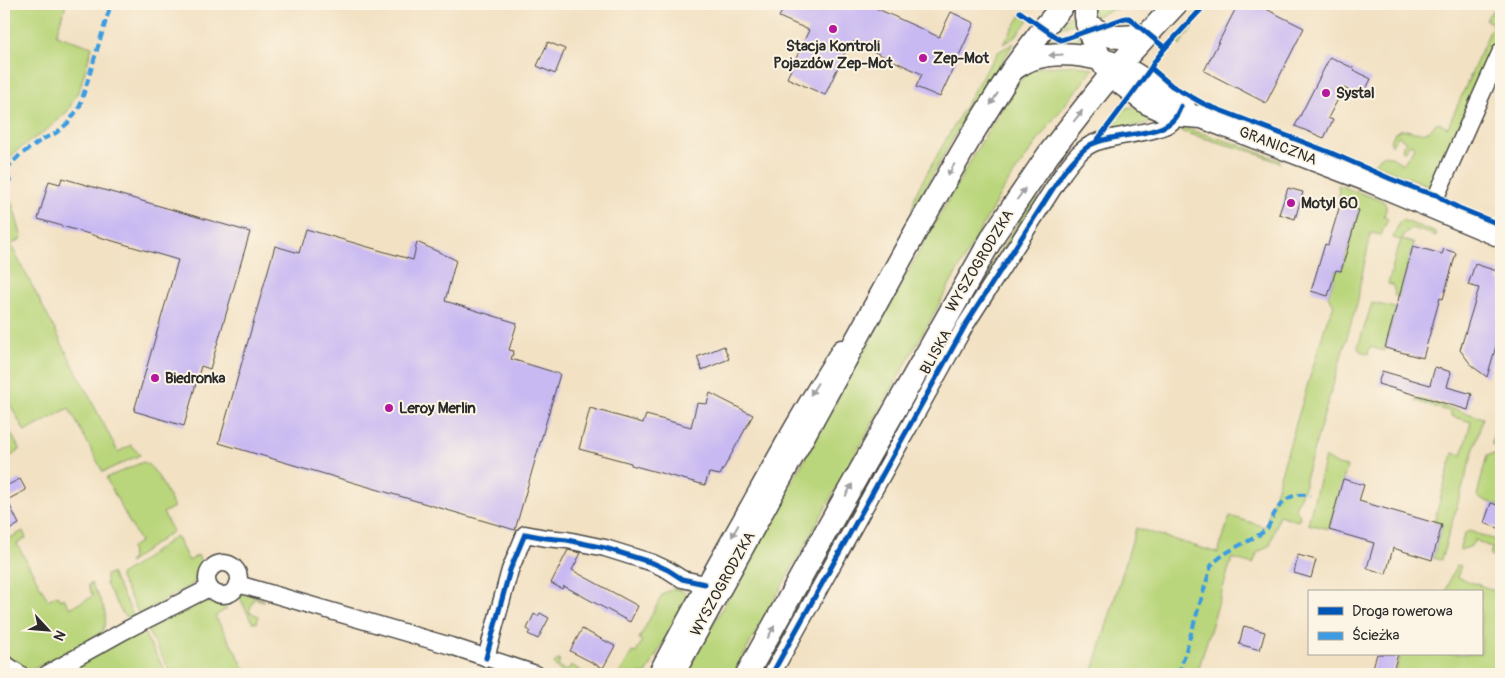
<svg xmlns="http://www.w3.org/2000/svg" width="1505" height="678" font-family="Pangolin,sans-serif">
	<rect width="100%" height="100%" fill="#fcf5e5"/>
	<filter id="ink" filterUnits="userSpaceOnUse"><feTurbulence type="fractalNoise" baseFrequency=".02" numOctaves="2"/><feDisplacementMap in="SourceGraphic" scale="10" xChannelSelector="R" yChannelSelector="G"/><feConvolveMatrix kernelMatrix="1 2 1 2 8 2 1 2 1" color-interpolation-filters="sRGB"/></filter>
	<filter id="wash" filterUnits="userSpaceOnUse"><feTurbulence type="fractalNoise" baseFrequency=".0096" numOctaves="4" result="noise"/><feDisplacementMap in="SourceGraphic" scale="20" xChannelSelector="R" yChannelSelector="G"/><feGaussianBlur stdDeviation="1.12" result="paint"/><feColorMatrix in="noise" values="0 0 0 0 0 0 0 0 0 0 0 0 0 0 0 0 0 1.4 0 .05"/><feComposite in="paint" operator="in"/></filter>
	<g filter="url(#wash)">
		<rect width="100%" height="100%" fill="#f2e1c3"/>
		<g fill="#bad67c" stroke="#728054">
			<polygon points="4,4 66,4 56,35 92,47 80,88 67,112 49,128 16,151 4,166"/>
			<polygon points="1092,4 1149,4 1142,11 1132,6 1111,10 1093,17"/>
			<polygon points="1076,8 1078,23 1060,27"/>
			<path d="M1494 10 1498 11 1501 16V31L1434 183 1427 185 1374 164C1384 148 1392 158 1403 164L1415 147 1410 144 1405 151H1403L1402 148 1406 141 1398 136 1392 145 1390 141 1395 133 1401 129C1418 132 1426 138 1437 122L1448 127 1493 24 1486 20 1490 13Z"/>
			<polygon points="1021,15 1028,20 1015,37 1003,44"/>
			<polygon points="1191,25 1193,27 1188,35 1186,34 1180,46 1175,42"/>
			<path d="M1081 35 1085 45 1045 46 1051 37C1062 44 1069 39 1081 35Z"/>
			<polygon points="1014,43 964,119 912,211 915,197 918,189 982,76 998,52"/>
			<polygon points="1078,65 1093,69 1049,125 1002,191 733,674 686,674 930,232 990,127 1019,82 1025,74 1034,69 1043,67"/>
			<polygon points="1133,107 1163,120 1106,132 1125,108"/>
			<polygon points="1181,127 1240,145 1279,160 1280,163 1252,152 1179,131"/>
			<path d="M1338 185 1383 201C1388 206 1386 210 1384 216L1388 218 1381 235 1371 233 1360 284 1358 300 1305 479V485L1295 508 1300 516 1298 521 1279 515 1270 545 1257 553 1253 564 1232 558 1197 674H1092L1136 528 1218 553 1230 516 1265 527 1327 320 1334 305 1328 296 1336 270 1341 271 1359 211 1340 205Z"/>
			<polygon points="4,199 10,201 13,206 22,238 11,245 118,452 131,445 140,455 103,472 69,408 25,432 4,393"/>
			<polygon points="1036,199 1039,200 765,674 760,674 977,288 1033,200"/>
			<polygon points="1402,220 1437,233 1436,236 1412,228 1404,234 1402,240 1414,243 1399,298 1395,296 1394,289 1393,285 1388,284 1396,254 1401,240 1393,238 1399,223"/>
			<polygon points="1372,303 1396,308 1384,351 1370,347 1368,354 1360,351 1358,347"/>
			<polygon points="1416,398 1483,418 1441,560 1433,558 1442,525 1434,522 1453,453 1462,455 1471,422 1451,416 1451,412 1415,401"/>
			<polygon points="1501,411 1501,450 1492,445 1492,440"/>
			<polygon points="4,420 20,450 11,456 4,442"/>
			<polygon points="1493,454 1501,456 1501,506 1480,499 1477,496 1487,455"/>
			<polygon points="1325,457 1338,465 1347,467 1329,529 1308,524"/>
			<path d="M143 462C157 467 167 494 174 507L163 513 173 531 129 563 132 557 131 547 140 542 106 478Z"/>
			<path d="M23 531 26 538 17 544 48 600 57 595 60 600 64 598 70 608 93 596 88 585 91 583C100 600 113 617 100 634L45 664C26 672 20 666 4 656V541Z"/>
			<polygon points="1470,531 1501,542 1501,550 1499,549 1495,558 1490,556 1492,548 1475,540 1470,547 1460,550 1460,546 1465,533"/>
			<polygon points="176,536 189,561 198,555 201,562 196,574 195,582 190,586 139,614 120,578 120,575 132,568"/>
			<polygon points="1457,565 1461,566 1457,577 1501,593 1501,674 1395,674 1401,654 1481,654 1481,592 1446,592 1450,578"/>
			<polygon points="111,573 134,616 130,617 125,616 121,611 106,584 106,575"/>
			<path d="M673 589C680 589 685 591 688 597L646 674H619L632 652 636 653 642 641 639 639 662 595 666 592Z"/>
			<polygon points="243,593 263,599 264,601 254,598 249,612 259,616 257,623 252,622 240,598"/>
			<polygon points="200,601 223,606 227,609 215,616 248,674 172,674 146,628"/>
			<polygon points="142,630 167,674 61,674"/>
			<polygon points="558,660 560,660 558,666 567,671 571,665 587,674 563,674 554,665 554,663"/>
		</g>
		<g id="blocks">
			<g fill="#c9b9f2">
				<polygon points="786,4 867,4 939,37 951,12 974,23 940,97 916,87 922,74 853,42 850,49 847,48 825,95 787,78 809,30 779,17"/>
				<polygon points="1238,4 1256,4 1304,28 1266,103 1204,71"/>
				<polygon points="548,42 565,49 555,74 537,66"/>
				<polygon points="1330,57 1355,69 1354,70 1371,79 1362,97 1344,88 1328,118 1333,120 1324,138 1295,126"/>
				<polygon points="62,178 250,232 210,369 201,366 184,426 134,411 178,260 38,219 49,181 60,184"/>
				<polygon points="1288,188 1303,192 1295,219 1279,214"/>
				<polygon points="1340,205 1359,210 1341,271 1336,270 1328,296 1311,291 1325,244 1328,245"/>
				<polygon points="306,229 413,260 417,242 456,260 445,301 517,323 509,350 514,351 511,359 560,374 515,530 219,443 275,246 299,253"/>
				<polygon points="1413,246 1442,254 1444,249 1456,253 1443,299 1440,298 1423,358 1385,348"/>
				<polygon points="1475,264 1500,272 1498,281 1501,282 1501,329 1487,377 1472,366 1460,350 1479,288 1468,285"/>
				<polygon points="724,346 729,359 702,370 697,357"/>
				<polygon points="1435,367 1451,372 1447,387 1472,394 1468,410 1378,384 1382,371 1430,385"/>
				<polygon points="710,393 753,415 720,475 709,473 705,485 631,465 631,463 579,449 590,408 643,423 646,415 691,427 697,403 707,404"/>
				<polygon points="20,479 26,490 7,500 19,524 4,533 4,487"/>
				<polygon points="1343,479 1364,485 1359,501 1442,525 1432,560 1393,548 1386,574 1367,568 1374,543 1329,530"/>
				<polygon points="1491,503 1501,506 1501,529 1484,523"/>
				<polygon points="568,550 581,553 572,570 638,606 630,622 564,586 562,589 551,583"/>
				<polygon points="1298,555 1316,560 1311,578 1294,573"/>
				<polygon points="540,613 549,618 538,639 528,634 530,631 527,629 534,614 538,616"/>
				<polygon points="1244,626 1265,632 1260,650 1239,644"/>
				<polygon points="582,629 615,646 603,668 570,651"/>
				<polygon points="1377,654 1398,654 1392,674 1371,674"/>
			</g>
		</g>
	</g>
	<g filter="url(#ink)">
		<use href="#blocks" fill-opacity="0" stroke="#494642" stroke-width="1"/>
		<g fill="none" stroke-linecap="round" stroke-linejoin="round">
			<defs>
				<g id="street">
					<polyline points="1431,208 1501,51"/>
					<circle cx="223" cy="579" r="16"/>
					<polyline points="238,584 451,646 536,674"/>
					<polyline points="486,658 510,570 525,534 546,538 567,540 605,548 653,563 668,570 682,579 705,584"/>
					<polyline points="4,663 20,674"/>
					<polyline points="47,674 124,631 209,588"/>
					<path d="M656 674C686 618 717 562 748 507 778 453 807 400 841 348"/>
					<path d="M772 674 966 324 1063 173C1072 161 1080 149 1094 143 1114 134 1159 134 1173 121 1176 118 1178 112 1180 108"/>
				</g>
				<g id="secondary">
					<polyline points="1086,4 1086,16 1091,37 1101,60 1110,75 1147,103 1174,115 1202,117 1370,181 1501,236"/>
					<path d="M1087 24C1112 41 1120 38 1148 34"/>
					<path d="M1015 68C1020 65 1026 61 1032 59 1062 49 1106 56 1133 73 1150 83 1166 97 1184 107"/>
					<polyline points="673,674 916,231 976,128 1013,69 1043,29 1064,4"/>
					<polyline points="747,674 834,517 995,233 1048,155 1097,92 1118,66 1176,4"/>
				</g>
			</defs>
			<use href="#street" stroke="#494642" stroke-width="19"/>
			<use href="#secondary" stroke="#494642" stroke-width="25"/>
			<use href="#street" stroke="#fff" stroke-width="16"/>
			<use href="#secondary" stroke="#fff" stroke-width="22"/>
			<g stroke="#3d9ce1" stroke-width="4" stroke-dasharray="8 4" stroke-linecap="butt">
				<polyline points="10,182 8,176 8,167 20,155 43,139 56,133 68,123 80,106 111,4"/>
				<path d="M1179 674 1211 566C1226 549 1246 544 1263 532 1269 529 1270 522 1273 516 1281 501 1293 491 1310 496"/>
			</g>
			<defs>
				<g id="cycleway">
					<polyline points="1020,12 1057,38 1061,40 1125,18 1129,18 1165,48"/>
					<polyline points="1151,68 1172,86 1204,104 1329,152 1391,179 1422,191 1437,195 1447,202 1459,208 1501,225"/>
					<polyline points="1096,142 1138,86 1151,68 1154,62 1165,48 1206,4"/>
					<polyline points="486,658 510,570 525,534 546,538 567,540 605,548 653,563 668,570 682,579 705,584"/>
					<path d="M772 674 966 324 1063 173C1071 163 1079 152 1090 145 1112 133 1153 137 1171 122 1176 118 1179 111 1181 106"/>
				</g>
			</defs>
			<use href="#cycleway" stroke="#fcf5e5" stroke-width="8"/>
			<use href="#cycleway" stroke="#0057b8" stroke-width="5"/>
		</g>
		<defs><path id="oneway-solid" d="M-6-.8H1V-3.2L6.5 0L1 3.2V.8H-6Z" transform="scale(1.25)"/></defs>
		<g fill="#a0a0a0">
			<use href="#oneway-solid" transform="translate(1056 55) rotate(176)"/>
			<use href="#oneway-solid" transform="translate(994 99) rotate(122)"/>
			<use href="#oneway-solid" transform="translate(1078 116) rotate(-52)"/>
			<use href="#oneway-solid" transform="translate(951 170) rotate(120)"/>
			<use href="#oneway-solid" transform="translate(1021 194) rotate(-55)"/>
			<use href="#oneway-solid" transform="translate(814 389) rotate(121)"/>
			<use href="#oneway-solid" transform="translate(849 490) rotate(-61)"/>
			<use href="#oneway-solid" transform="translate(735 531) rotate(119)"/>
			<use href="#oneway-solid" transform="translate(771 632) rotate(-61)"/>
		</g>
	</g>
	<g fill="#b5179e" stroke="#fcf5e5" stroke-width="2">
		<circle cx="833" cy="29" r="5"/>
		<circle cx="923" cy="58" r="5"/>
		<circle cx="1326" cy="93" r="5"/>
		<circle cx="1291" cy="203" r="5"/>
		<circle cx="155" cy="378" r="5"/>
		<circle cx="389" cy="408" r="5"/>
	</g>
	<g text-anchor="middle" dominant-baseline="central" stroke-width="4" stroke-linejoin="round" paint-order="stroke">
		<g font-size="15" font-weight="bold" fill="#2b2b2b" stroke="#fcf5e5" text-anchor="start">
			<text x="833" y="46" text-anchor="middle">Stacja Kontroli<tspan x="833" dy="17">Pojazdów Zep-Mot</tspan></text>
			<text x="933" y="58">Zep-Mot</text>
			<text x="1336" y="93">Systal</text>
			<text x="1301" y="203">Motyl 60</text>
			<text x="165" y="378">Biedronka</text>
			<text x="399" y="408">Leroy Merlin</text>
		</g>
		<g font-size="15" fill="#2b2b2b" stroke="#fcf5e5">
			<text transform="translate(1278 146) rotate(21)">GRANICZNA</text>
			<text transform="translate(980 261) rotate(-59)">WYSZOGRODZKA</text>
			<text transform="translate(936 352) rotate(-61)">BLISKA</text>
			<text transform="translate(723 584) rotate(-61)">WYSZOGRODZKA</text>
		</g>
	</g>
	<rect width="1505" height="678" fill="none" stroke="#fcf5e5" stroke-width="20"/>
	<rect x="1308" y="590" width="175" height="65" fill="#fcf5e5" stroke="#a8a49b"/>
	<rect x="1318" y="607" width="25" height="8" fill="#0057b8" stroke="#a8a49b"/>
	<text x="1352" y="616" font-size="15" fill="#2b2b2b">Droga rowerowa</text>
	<rect x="1318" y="632" width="25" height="8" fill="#3d9ce1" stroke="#a8a49b"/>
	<text x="1352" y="640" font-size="15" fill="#2b2b2b">Ścieżka</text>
	<g transform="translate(48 630) rotate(116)" stroke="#fcf5e5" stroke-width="4" paint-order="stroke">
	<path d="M0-4L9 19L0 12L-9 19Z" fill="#2b2b2b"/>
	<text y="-8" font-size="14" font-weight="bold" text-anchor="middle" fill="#2b2b2b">N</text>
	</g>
</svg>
